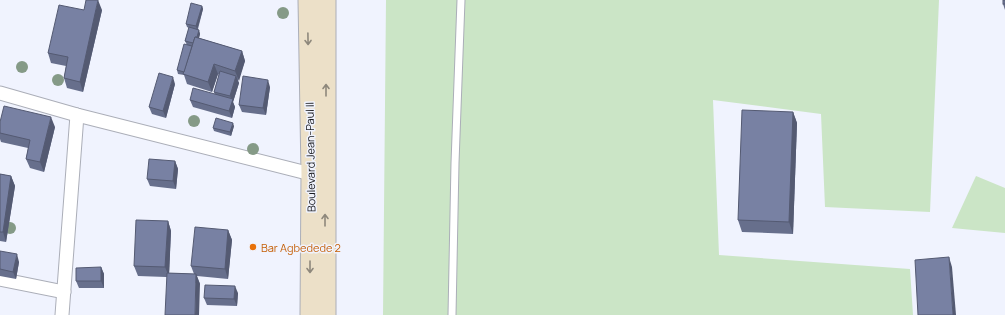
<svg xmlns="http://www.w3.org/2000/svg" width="1005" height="315" font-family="Manrope,sans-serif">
	<rect width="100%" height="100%" fill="#f0f3fe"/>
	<g fill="#cbe5c6">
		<polygon points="386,0 939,0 930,212 825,207 821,114 713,100 719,255 910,269 913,315 383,315"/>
		<polygon points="976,176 1005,188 1005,233 952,228"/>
	</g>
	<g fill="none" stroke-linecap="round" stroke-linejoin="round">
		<defs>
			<polyline id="lane" points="452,315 455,163 461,0"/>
			<g id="street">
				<polyline points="0,93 77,115 311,174"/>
				<polyline points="0,279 64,292"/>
				<polyline points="62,315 77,115"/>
			</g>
			<g id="secondary">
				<polyline points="308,0 311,174 310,315"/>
				<polyline points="326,315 326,0"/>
			</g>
		</defs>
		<use href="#lane" stroke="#abaeb8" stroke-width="9"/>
		<use href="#street" stroke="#abaeb8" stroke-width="15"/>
		<use href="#secondary" stroke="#abaeb8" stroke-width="21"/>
		<use href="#lane" stroke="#fff" stroke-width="7"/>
		<use href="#street" stroke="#fff" stroke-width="13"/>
		<use href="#secondary" stroke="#ece0c8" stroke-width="19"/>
	</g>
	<g fill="#859a87">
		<circle cx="283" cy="13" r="6"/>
		<circle cx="22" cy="67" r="6"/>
		<circle cx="58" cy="80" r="6"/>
		<circle cx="194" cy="121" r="6"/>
		<circle cx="253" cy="149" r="6"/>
		<circle cx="10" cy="228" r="6"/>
	</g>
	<g fill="#676f8c">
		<polygon points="1005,0 1005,10 1003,4"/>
		<polygon points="202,6 203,9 198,29 200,34 199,38 242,51 245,61 238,81 239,83 233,102 235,107 232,118 193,107 190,100 215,95 214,92 219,75 218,74 212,92 187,84 184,75 178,74 177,70 187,45 185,41 189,28 187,27 186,24"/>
		<polygon points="84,10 102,10 83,92 67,88 64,78 66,66 51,63 48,53"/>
		<polygon points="175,84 166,118 152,114 149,107"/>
		<polygon points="270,87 266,115 242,112 239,105"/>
		<polygon points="793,112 797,123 793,234 742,232 738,220"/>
		<polygon points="0,122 55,127 44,172 30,168 26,159 28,148 1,142 0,139"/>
		<polygon points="234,126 231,136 214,131 213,128"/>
		<polygon points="175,161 178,169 176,189 150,186 147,179"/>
		<polygon points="0,174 11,176 15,186 6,242 0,241"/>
		<polygon points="168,221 171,231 169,273 194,274 191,266 228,230 232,240 228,279 197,276 200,284 166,277 138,276 134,266"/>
		<polygon points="0,251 19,262 16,279 0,276"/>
		<polygon points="101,267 104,274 104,288 79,288 76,281"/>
		<polygon points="238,293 237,306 207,305 204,298"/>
	</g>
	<g fill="#545a72">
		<polygon points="98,0 102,10 83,92 80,82"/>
		<polygon points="202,6 203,9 197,30 196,26"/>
		<polygon points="199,30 200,34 196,48 195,44"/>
		<polygon points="242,51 245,61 239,81 235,71"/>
		<polygon points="214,64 218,74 212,92 208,82"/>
		<polygon points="236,76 239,83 233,102 235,107 232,118 229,111 232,101 230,96"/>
		<polygon points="173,77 175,84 166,118 163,111"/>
		<polygon points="268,80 270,87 266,115 263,108"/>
		<polygon points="793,112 797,123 793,234 789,222"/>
		<polygon points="51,117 55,127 44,172 40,162"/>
		<polygon points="233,123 234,126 231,136 230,132"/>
		<polygon points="175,161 178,169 176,189 173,181"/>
		<polygon points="11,176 15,186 6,242 3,232"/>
		<polygon points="168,221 171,231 169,277 165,267"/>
		<polygon points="228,230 232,240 228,279 225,269"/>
		<polygon points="17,254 19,262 16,279 13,272"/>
		<polygon points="949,257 952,267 956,315 953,315"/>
		<polygon points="101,267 104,274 104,288 101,281"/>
		<polygon points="196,274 200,284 199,315 195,315"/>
		<polygon points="235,286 238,293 237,306 234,299"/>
	</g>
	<g fill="#7881a3" stroke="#545a72">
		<polygon points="86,0 98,0 80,82 64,78 68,57 48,53 59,5 84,10"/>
		<rect x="1003" y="0" width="2" height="4"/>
		<polygon points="191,3 202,6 196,26 186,24"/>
		<polygon points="189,27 199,30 197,37 195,37 193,43 185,41"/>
		<polygon points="195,37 242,51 235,71 214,64 208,82 183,74"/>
		<polygon points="184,44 192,46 184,72 177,70"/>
		<polygon points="220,71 236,76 230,96 214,92"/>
		<polygon points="159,73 173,77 163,111 149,107"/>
		<polygon points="243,76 268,80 263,108 239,105"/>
		<polygon points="193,88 233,99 229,111 190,100"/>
		<polygon points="4,106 51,117 40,162 26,159 30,140 0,133 0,122"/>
		<polygon points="742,110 793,112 789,222 738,220"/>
		<polygon points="216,118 233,123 230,132 213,128"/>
		<polygon points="149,159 175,161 173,181 147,179"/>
		<polygon points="0,174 11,176 3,232 0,232"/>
		<polygon points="136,220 168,221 165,267 134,266"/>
		<polygon points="195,227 228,230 225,269 191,266"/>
		<polygon points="0,251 17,254 13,272 0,269"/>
		<polygon points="949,257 953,315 918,315 915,260"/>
		<polygon points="101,267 101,281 76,281 76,268"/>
		<polygon points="167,273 196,274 195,315 165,315"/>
		<polygon points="205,285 235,286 234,299 204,298"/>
	</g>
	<defs><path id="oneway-shaft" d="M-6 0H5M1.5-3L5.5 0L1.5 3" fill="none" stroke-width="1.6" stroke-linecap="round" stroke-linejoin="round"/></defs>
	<g stroke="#8e887c">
		<use href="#oneway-shaft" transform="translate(308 39) rotate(89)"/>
		<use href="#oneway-shaft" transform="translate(326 90) rotate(-90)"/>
		<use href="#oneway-shaft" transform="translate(325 220) rotate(-90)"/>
		<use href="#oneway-shaft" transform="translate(310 267) rotate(90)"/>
	</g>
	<circle fill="#e8710a" stroke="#f0f3fe" stroke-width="1.5" cx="253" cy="247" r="4"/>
	<g text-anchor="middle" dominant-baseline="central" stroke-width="3" stroke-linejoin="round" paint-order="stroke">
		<g font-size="11" fill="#1b1c20" stroke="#f0f3fe">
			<text transform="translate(310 157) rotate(-91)">Boulevard Jean-Paul II</text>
		</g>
		<g font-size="11" fill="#c56008" stroke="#f0f3fe" text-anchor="start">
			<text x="261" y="247">Bar Agbedede 2</text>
		</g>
	</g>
</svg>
